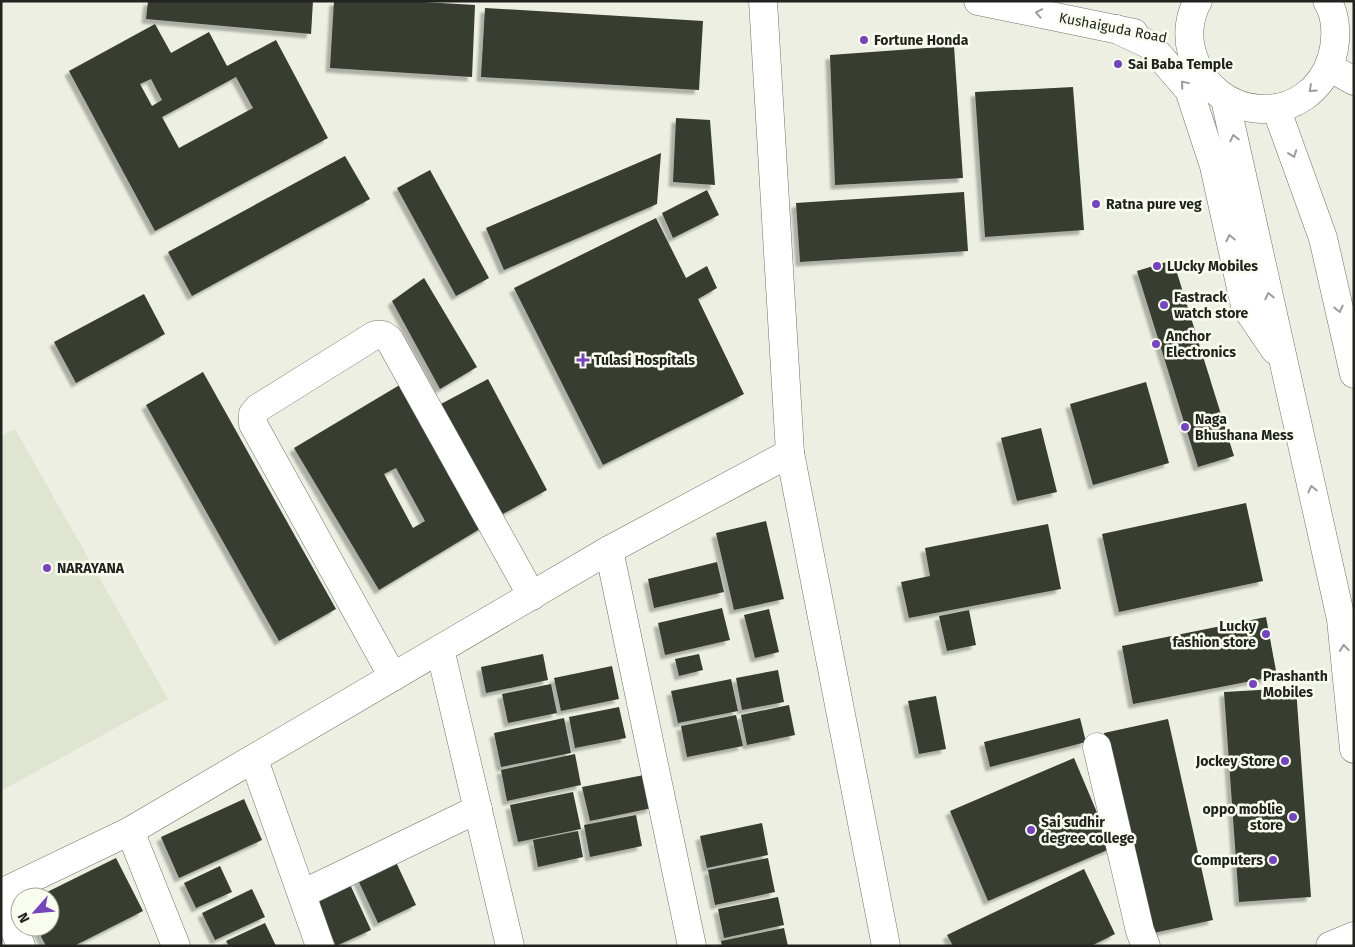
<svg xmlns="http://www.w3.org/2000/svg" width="1355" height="947" font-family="'Fira Sans',sans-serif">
	<defs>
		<filter id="shadow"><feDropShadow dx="-4.5" dy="4.5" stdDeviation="1" flood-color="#0004"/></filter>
	</defs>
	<rect width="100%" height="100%" fill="#ecefe2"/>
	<polygon fill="#dfe5d0" points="15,429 168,699 1,791 1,436"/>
	<g fill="#393c32" fill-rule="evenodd" filter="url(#shadow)">
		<polygon points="148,1 313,1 311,34 146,19"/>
		<polygon points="334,1 407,1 475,5 472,77 330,68"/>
		<polygon points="485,8 703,21 699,90 481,77"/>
		<path d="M155 24 171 53 209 32 227 66 276 40 328 138 155 231 69 71ZM236 77 253 108 179 148 162 117ZM151 79 162 100 152 106 140 84Z"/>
		<polygon points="954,46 963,178 835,185 830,55"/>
		<polygon points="1073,87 1084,230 985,237 975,92"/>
		<polygon points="676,118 710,120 715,185 673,182"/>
		<polygon points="661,153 657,204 504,270 486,228"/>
		<polygon points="345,156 370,199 192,296 168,252"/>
		<polygon points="430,170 489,278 456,296 397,188"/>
		<polygon points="707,190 719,215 673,238 662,213"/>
		<polygon points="964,192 968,251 800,262 796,203"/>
		<polygon points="656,218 686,278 707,266 717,288 698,299 744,394 603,465 514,288"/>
		<polygon points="1173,260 1234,456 1198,467 1137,271"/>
		<polygon points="424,278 477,367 440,389 392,301"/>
		<polygon points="144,294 165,334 76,383 54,342"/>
		<polygon points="203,372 336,609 279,641 146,405"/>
		<polygon points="488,379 547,490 499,516 439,405"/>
		<polygon points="1146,382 1169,463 1093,485 1070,404"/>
		<path d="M403 383 488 524 379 590 294 448ZM396 468 425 521 413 528 384 474Z"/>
		<polygon points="1041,428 1057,492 1017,501 1001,438"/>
		<polygon points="1246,503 1263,581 1119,612 1102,534"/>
		<polygon points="766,521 784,599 734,610 716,533"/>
		<polygon points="1048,524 1061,589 909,618 901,582 930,576 925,548"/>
		<polygon points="717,562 724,592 654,608 648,579"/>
		<polygon points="722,608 730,640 665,655 658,623"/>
		<polygon points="769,609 779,652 755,658 744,615"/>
		<polygon points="969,610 976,645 947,651 939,616"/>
		<polygon points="1266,617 1277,676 1133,704 1122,646"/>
		<polygon points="543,654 548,680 486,693 481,667"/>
		<polygon points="699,654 703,670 679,676 675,659"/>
		<polygon points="612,666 619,699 561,711 554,678"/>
		<polygon points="778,670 784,702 742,710 736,678"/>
		<polygon points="731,679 738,711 678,723 671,691"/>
		<polygon points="551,684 557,713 508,723 502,694"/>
		<polygon points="1296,688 1311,897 1239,902 1224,692"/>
		<polygon points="936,696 946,749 919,754 908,701"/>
		<polygon points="789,705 795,735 747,745 741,715"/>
		<polygon points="619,707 626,738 575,748 569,717"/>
		<polygon points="736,715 743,746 687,757 681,726"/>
		<polygon points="564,718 571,753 501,767 494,733"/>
		<polygon points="1080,718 1086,742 990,767 984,742"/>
		<polygon points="1168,719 1213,920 1149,934 1104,733"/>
		<polygon points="575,754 581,785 507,801 501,770"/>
		<polygon points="1074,758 1112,848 988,901 950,811"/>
		<polygon points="644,775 652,808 590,821 582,787"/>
		<polygon points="573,792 581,829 518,842 510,805"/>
		<polygon points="244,799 262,840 179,878 161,837"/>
		<polygon points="636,815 642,846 590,857 584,825"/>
		<polygon points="762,823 768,855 707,868 700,836"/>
		<polygon points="578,831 583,857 538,867 533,840"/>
		<polygon points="116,858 143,911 74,946 46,946 36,927 50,927 50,897 37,897"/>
		<polygon points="768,858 775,892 715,905 708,870"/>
		<polygon points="396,862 416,905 378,923 358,880"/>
		<polygon points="220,866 232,892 196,908 184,883"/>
		<polygon points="1084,869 1115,934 1091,946 953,946 947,935"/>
		<polygon points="348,880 371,930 336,946 312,896"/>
		<polygon points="252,889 265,917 215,940 202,913"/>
		<polygon points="778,897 784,925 724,938 718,909"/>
		<polygon points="265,923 276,946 229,946 226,941"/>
		<polygon points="784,928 788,946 722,946 721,941"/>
	</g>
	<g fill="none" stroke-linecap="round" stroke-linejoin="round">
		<defs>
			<g id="minor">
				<polyline points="763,1 790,453 886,946"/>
				<polyline points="609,550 692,946"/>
				<polyline points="440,649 510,946"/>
				<polyline points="393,677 253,424 253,414 258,408 375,335 383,335 389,339 532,596"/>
				<polyline points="1097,747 1140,931 1146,946"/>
				<polyline points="254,760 320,946"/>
				<polyline points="130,831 176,946"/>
				<polyline points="1,893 130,831 609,550 790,453"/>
				<polyline points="302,894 478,809"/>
				<polyline points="1,896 21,946"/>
				<polyline points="1330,946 1354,936"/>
			</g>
			<g id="major">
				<polyline points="978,1 1134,33"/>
				<path d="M1198 1C1189 16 1187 36 1192 53 1213 125 1310 129 1332 57 1337 40 1337 16 1327 1"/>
				<polyline points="1116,29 1150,45 1189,90 1214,166 1245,306 1275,350"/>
				<polyline points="1329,67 1354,81"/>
				<polyline points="1225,99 1341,619 1354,749"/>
				<polyline points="1276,108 1323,238 1354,374"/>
			</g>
		</defs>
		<use href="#minor" stroke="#707468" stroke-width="29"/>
		<use href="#major" stroke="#707468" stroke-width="29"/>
		<use href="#minor" stroke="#fff" stroke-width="28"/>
		<use href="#major" stroke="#fff" stroke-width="28"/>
	</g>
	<defs><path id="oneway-chevron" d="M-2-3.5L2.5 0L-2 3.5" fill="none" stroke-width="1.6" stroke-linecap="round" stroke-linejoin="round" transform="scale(1.25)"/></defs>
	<g stroke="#9c9c9a">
		<use href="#oneway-chevron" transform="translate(1039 13) rotate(-169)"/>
		<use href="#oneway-chevron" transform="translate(1184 84) rotate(-130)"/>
		<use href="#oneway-chevron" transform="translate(1312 89) rotate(138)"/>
		<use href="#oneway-chevron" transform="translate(1234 138) rotate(-103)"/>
		<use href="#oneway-chevron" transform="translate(1293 154) rotate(70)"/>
		<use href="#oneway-chevron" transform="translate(1230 238) rotate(-102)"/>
		<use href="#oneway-chevron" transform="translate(1269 296) rotate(-103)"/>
		<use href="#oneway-chevron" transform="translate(1339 309) rotate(77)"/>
		<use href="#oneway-chevron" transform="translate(1312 489) rotate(-103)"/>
		<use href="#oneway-chevron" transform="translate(1344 648) rotate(-96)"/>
	</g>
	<g fill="#7644bb" stroke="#f9fdef" stroke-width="2">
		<circle cx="864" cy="40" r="5"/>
		<circle cx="1118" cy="64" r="5"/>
		<circle cx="1096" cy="204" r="5"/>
		<circle cx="1157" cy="266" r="5"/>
		<circle cx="1164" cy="305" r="5"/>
		<circle cx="1156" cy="344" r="5"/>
		<path d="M580.5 352.5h5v5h5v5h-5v5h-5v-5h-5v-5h5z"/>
		<circle cx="1185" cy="427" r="5"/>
		<circle cx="47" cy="568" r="5"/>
		<circle cx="1266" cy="634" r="5"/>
		<circle cx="1253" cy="684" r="5"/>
		<circle cx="1285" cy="761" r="5"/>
		<circle cx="1293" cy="817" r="5"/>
		<circle cx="1031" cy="830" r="5"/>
		<circle cx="1273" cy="860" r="5"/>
	</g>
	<g text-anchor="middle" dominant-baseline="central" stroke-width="5" stroke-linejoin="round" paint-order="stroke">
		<g font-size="14" fill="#22231e" stroke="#f9fdef">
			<text transform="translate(1113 28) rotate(11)">Kushaiguda Road</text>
		</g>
		<g font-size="14" font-weight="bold" fill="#22231e" stroke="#f9fdef" text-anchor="start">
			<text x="874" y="40">Fortune Honda</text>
			<text x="1128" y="64">Sai Baba Temple</text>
			<text x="1106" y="204">Ratna pure veg</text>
			<text x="1167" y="266">LUcky Mobiles</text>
			<text x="1174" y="297">Fastrack<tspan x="1174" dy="16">watch store</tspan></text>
			<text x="1166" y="336">Anchor<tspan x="1166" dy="16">Electronics</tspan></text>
			<text x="594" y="360">Tulasi Hospitals</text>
			<text x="1195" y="419">Naga<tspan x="1195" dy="16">Bhushana Mess</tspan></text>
			<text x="57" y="568">NARAYANA</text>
			<text x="1256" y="626" text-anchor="end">Lucky<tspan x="1256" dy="16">fashion store</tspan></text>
			<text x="1263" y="676">Prashanth<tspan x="1263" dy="16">Mobiles</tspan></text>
			<text x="1275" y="761" text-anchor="end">Jockey Store</text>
			<text x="1283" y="809" text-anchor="end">oppo moblie<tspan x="1283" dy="16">store</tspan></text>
			<text x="1041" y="822">Sai sudhir<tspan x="1041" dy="16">degree college</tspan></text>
			<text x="1263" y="860" text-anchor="end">Computers</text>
		</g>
	</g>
	<rect width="1355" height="947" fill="none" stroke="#22231e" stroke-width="5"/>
	<g transform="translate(35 912) rotate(243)"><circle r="24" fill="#f9fdef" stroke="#a3a69b"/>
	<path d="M0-4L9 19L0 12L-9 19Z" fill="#7644bb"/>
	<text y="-8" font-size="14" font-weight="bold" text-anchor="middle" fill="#22231e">N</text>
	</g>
</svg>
